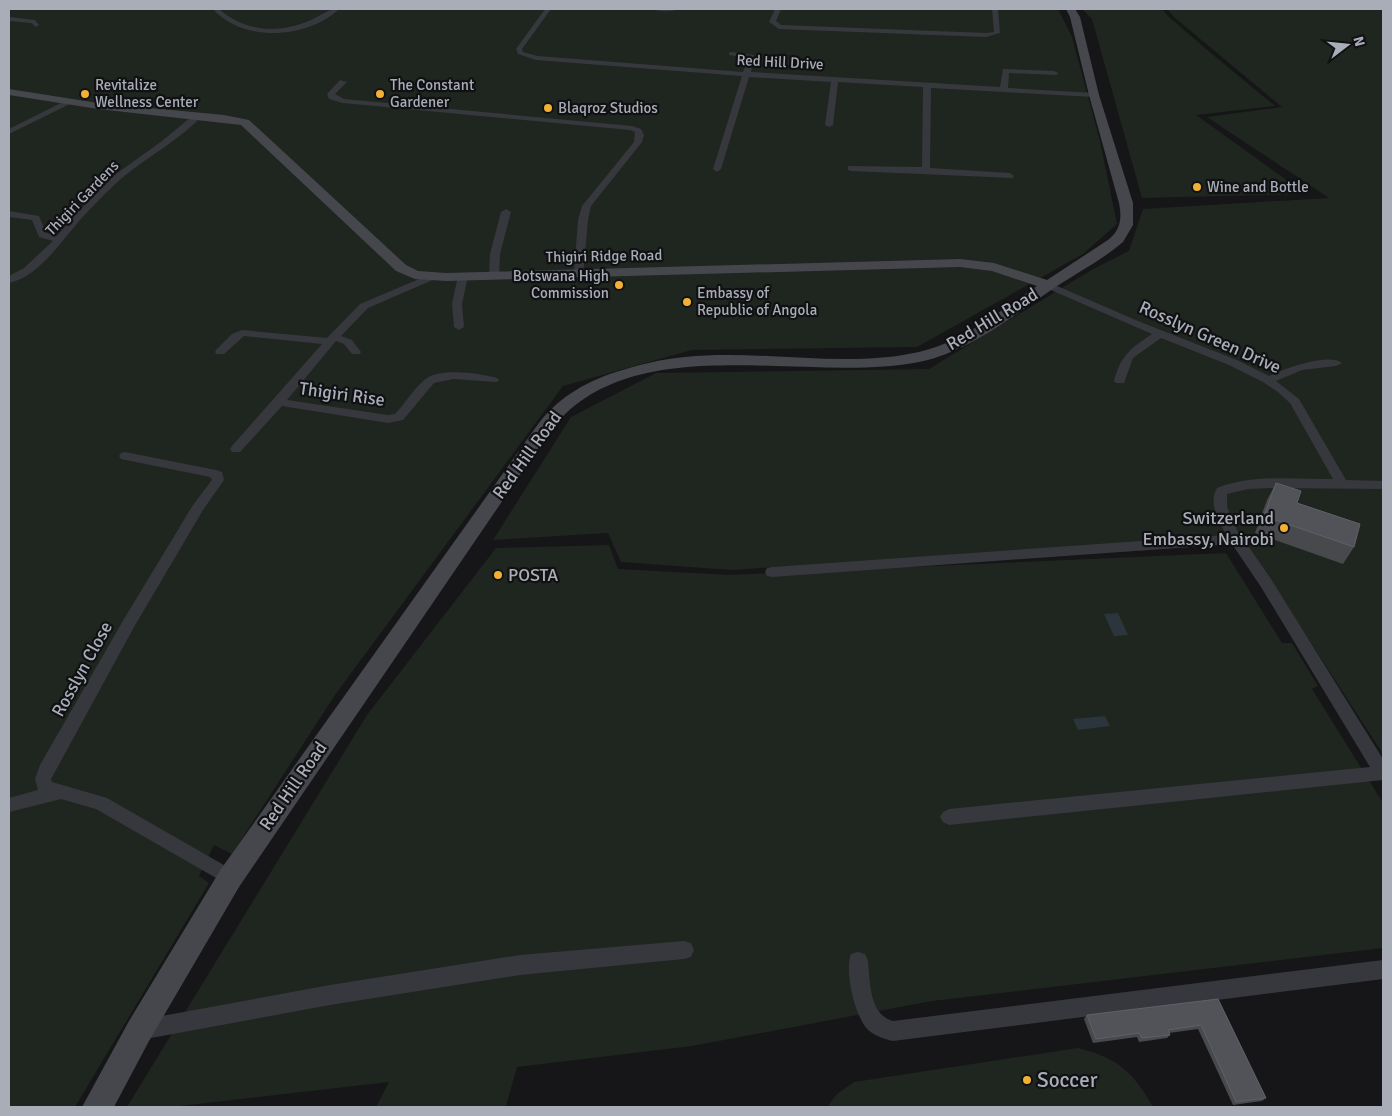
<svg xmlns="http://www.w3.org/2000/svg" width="1392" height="1116" font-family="Signika,sans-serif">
	<rect width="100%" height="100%" fill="#161618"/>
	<g fill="#1e261f">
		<polygon points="9,9 1058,9 1072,37 1100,141 1117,224 1083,254 917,347 692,350 563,386 335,695 232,854 214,845 199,876 209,883 75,1107 9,1107"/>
		<polygon points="1082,9 1162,9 1169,17 1212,54 1275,106 1196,115 1306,194 1142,198 1092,19"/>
		<polygon points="1167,9 1383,9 1383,754 1246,543 1136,551 837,563 732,570 621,562 608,533 493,540 571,417 656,373 929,369 1093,269 1129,251 1143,209 1329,198 1207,117 1282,107 1175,18"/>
		<polygon points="609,545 618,569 729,575 1226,553 1282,643 1292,643 1318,686 1312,689 1383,803 1383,948 932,1001 692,1046 517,1067 506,1106 503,1107 376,1107 389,1082 171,1107 127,1107 367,715 496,548"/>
		<path d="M1078 1048C1118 1058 1133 1072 1153 1107H827L837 1094 854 1082Z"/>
	</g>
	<g fill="#2c353c">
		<polygon points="1118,613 1128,635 1114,636 1104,614"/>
		<polygon points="1105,716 1110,726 1078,730 1073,719"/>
	</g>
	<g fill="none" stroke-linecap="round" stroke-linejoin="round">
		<g fill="#37383d" fill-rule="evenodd">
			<path d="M213 9H219C245 32 280 34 311 20 320 16 329 8 339 9 307 39 243 43 213 9Z"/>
			<polygon points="545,9 551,9 522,49 523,52 537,56 743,72 748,58 729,55 729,53 731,52 754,55 751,72 1000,87 1003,69 1054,71 1058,73 1057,75 1009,73 1008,88 1094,93 1098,95 1094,97 931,88 930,168 1010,173 1014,176 1013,178 851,171 848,170 848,166 922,167 923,87 838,82 833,125 829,127 825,125 831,82 749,77 721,169 717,172 713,169 742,76 536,60 518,54 516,49"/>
			<path d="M653 9H678C673 12 658 12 653 9Z"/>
			<polygon points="775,9 781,9 776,21 781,25 986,33 994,32 992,9 998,9 1000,33 986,37 779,29 769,22"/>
			<polygon points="9,17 35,20 39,25 36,27 31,23 9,21"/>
			<polygon points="340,80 347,82 335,94 344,99 632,126 641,129 644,135 642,142 591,206 588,220 583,275 579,276 574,273 578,220 582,206 634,142 635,132 630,130 343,103 329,99 327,94"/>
			<polygon points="67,100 74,102 9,134 9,129"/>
			<path d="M196 113 203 115C180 140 148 156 122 178 107 191 92 207 79 221 61 242 38 277 9 283V276L24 268 53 241 39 237 32 220 9 217V211L39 216 46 233 57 236 73 217 116 174 162 141Z"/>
			<polygon points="506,209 511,212 500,254 499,275 494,278 489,275 490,254 501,212"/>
			<polygon points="463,273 468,276 462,304 464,327 459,330 454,327 452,304 458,276"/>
			<path d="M431 274 436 277 435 279 368 308 341 336 352 340 361 352 360 354H352L344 344 336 341 287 400 388 415 395 414C405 404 416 385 427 378 443 368 479 373 497 378L499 380 497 382 453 379 434 383 403 420 388 423 282 406 240 452H232L230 449 232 446 322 344 244 336 224 354H216L215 352 216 350 232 334 242 330 327 338 360 304Z"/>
			<path d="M1048 282 1138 321 1237 360 1269 376C1282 369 1330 352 1342 363L1336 366 1302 370 1276 381 1299 399 1346 480 1383 481V489L1272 488 1248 489 1227 494V507L1237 530 1271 579 1383 759V780L949 825 943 822 940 817 943 812 949 809 1370 767 1261 587 1232 544 772 577 767 576 765 572 767 568 772 567 1227 535C1218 521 1208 503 1217 488 1252 474 1296 479 1333 479L1290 403 1278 392 1263 382 1229 365 1161 338 1133 358 1124 383H1116L1114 381C1121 355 1130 349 1152 334L1044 287 1043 285Z"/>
			<polygon points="125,452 216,470 222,472 224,480 203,510 134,627 51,779 52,782 107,798 236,872 239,878 236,884 230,886 96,809 61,799 9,812 9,798 38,790 35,779 40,765 124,619 193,505 212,480 210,477 121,459 119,456 121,453"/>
			<polygon points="684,941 691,943 694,950 691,957 684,959 520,975 330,1005 140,1040 133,1037 130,1030 133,1023 140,1020 330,985 520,955"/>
			<path d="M858 952 865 954 868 961C870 981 869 1015 893 1021L1383 960V979L893 1041C884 1039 875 1036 868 1030 855 1017 844 971 851 954Z"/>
		</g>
		<path fill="#45474d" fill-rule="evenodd" d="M1066 9H1075L1080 17 1099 95 1133 203V225L1123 242C1103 259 1079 272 1057 286 1014 315 971 351 919 362 805 385 627 324 548 434L239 887 149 1041 114 1107H82L129 1021 221 869 536 427C556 399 583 383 616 372 638 365 661 359 685 357 763 349 842 369 919 352 962 343 1001 310 1037 286L992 271 960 267 446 281 415 279 396 271 241 125 98 109 9 95V89L98 103 224 115 249 120 406 265 418 271 446 273 960 259 994 263 1047 280 1108 240C1121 230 1122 218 1119 203L1089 95 1070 17Z"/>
	</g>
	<g fill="#47494d">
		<polygon points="1276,483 1297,503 1354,547 1343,564 1255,533 1267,500"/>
		<polygon points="1218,999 1266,1098 1262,1101 1233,1105 1198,1029 1169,1033 1170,1035 1167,1038 1139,1042 1137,1037 1093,1043 1084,1019 1087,1015"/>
	</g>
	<g fill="#525359" stroke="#5f6168">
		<polygon points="1276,483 1301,491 1297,503 1360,524 1354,547 1264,516"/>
		<polygon points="1218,999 1266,1098 1236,1102 1201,1025 1168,1030 1170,1035 1142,1038 1139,1033 1096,1039 1087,1015"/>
	</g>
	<g fill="#f2b134" stroke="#111113" stroke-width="2">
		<circle cx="85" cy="94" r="5"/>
		<circle cx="380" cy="94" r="5"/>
		<circle cx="548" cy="108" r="5"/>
		<circle cx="1197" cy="187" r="5"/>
		<circle cx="619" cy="285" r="5"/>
		<circle cx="687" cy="302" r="5"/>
		<circle cx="1284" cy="528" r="5"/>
		<circle cx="498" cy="575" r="5"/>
		<circle cx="1027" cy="1080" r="5"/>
	</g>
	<g text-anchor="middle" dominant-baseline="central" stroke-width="4.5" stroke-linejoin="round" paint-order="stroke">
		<g font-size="15" fill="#a8adb8" stroke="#111113">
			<text transform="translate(780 62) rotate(3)">Red Hill Drive</text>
			<text transform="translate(82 198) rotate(-46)">Thigiri Gardens</text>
			<text transform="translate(604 256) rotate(-1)">Thigiri Ridge Road</text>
		</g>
		<g font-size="15" fill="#a8adb8" stroke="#111113" text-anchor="start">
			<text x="95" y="85">Revitalize<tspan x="95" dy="17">Wellness Center</tspan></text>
			<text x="390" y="85">The Constant<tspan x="390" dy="17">Gardener</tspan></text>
			<text x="558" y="108">Blaqroz Studios</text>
			<text x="1207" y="187">Wine and Bottle</text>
			<text x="609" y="276" text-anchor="end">Botswana High<tspan x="609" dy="17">Commission</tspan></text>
			<text x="697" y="293">Embassy of<tspan x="697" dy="17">Republic of Angola</tspan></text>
		</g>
		<g font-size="18" fill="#a8adb8" stroke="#111113">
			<text transform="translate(992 319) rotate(-31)">Red Hill Road</text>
			<text transform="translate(1210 337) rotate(24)">Rosslyn Green Drive</text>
			<text transform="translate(342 394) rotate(8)">Thigiri Rise</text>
			<text transform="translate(527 455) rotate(-54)">Red Hill Road</text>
			<text transform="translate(82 669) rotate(-61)">Rosslyn Close</text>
			<text transform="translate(293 786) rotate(-55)">Red Hill Road</text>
		</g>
		<g font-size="18" fill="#a8adb8" stroke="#111113" text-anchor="end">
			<text x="1274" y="518">Switzerland<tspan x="1274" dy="21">Embassy, Nairobi</tspan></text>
			<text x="508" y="575" text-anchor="start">POSTA</text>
		</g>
		<g font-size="21" fill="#a8adb8" stroke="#111113" text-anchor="start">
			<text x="1037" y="1080">Soccer</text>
		</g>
	</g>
	<rect width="1392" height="1116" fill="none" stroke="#a8adb8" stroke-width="20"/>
	<g transform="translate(1347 45) rotate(74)" stroke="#111113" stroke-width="4" paint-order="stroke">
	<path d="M0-4L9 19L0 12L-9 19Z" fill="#a8adb8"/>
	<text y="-8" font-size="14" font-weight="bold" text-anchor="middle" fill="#a8adb8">N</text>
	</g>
</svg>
